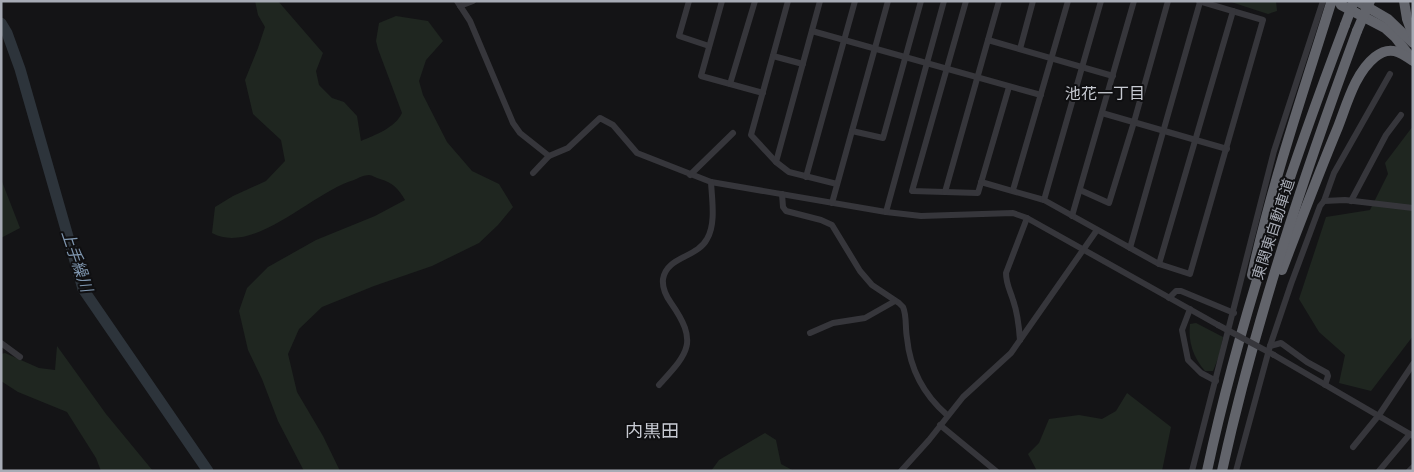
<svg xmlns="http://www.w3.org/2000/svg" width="1414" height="472" font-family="'Space Grotesk','Noto Sans JP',sans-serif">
	<rect width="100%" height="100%" fill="#141416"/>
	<g fill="#1f2620">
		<path d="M255 1H278L323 53 316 71 319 85 332 98 344 102 357 116 361 141C375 135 395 128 402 113L378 49 376 41 379 23 396 16 428 21 443 41 426 60 419 81 423 95 447 142 472 171 499 184 513 207 498 225 479 243 432 266 374 286 322 307 299 329 288 354 297 392 323 436 340 471H304L278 421 262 379 248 350 239 311 247 288 268 267 316 240 375 216 405 200C398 188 393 183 380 179 376 178 372 175 369 175 364 175 358 178 354 180 314 191 254 256 212 233L215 207 233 196 266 181 285 161 281 140 253 114 245 80 258 48 265 27 258 15Z"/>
		<polygon points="1228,1 1276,1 1277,11 1268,14"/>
		<polygon points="1413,126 1413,336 1371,391 1339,383 1345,355 1319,332 1299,299 1326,217 1370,210 1388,174 1385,163"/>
		<polygon points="1,179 20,228 1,238"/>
		<path d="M1196 323 1223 337 1219 356 1213 371H1205C1193 357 1188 342 1190 324Z"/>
		<polygon points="57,346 106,414 153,471 101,471 96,458 67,412 18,392 1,381 1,354 5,353 39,368 55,370"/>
		<polygon points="1127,393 1171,427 1162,471 1037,471 1028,454 1039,443 1049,419 1079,415 1102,419 1116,411"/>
		<polygon points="765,433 776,440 781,464 794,471 711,471 719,460"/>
	</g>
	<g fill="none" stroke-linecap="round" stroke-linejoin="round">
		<polyline stroke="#2d343b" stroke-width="11" points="1,23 7,33 20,69 83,289 208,471"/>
		<g stroke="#36363b" stroke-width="6">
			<polyline points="457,1 470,21 513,123 520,133 549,156"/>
			<polyline points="689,1 679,36 709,46"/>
			<polyline points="722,1 701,76 763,93"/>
			<polyline points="788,1 751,135 776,162 789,172 837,184"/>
			<polyline points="966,1 912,191 978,193 1009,87"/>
			<polyline points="460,6 473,1"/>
			<polyline points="812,31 1041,95"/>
			<polyline points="988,40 1113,76"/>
			<polyline points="1020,49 1033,1"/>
			<polyline points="773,56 803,64"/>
			<polyline points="730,84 755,1"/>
			<polyline points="1102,113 1227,149"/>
			<polyline points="852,131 883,138 921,1"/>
			<polyline points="776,162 820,1"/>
			<polyline points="533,173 549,156 568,148 600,118 613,125 637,153 711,182 886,212 921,216 1013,213 1027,218 1218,325"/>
			<polyline points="690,175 733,133"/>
			<polyline points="806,177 855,1"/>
			<polyline points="981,182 1044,200 1159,264 1190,274 1263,20 1199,1"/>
			<polyline points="1013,190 1068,1"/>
			<polyline points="1080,190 1109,203 1134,122 1168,1"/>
			<polyline points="945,192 999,1"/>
			<path d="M782 194 783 207 786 211 821 220 832 225 860 271 872 285 899 303 903 307C907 316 905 328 907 338 910 369 924 395 947 415"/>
			<polyline points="1044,200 1101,1"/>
			<polyline points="1324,201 1334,173 1390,74"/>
			<polyline points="1351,201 1386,135 1401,115"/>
			<polyline points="832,203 888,1"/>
			<polyline points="886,212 944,1"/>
			<polyline points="1072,216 1134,1"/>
			<polyline points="1130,248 1200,2"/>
			<polyline points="1159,264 1233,11"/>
			<polyline points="1169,298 1176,291 1181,291 1234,313"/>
			<polyline points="1190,309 1182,330 1188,360 1201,373 1216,381"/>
			<polyline points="810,333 833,323 865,318 895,301"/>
			<path d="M1020 340C1019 326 1018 314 1013 300 1010 290 1006 284 1006 273L1027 218"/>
			<polyline points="1,343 20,357"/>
			<polyline points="1270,346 1281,343 1307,362 1327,373 1328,376 1325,385"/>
			<polyline points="1274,355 1413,436"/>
			<path d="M659 385C688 353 699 343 671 303 666 296 662 288 663 279 667 256 697 258 707 239 716 224 712 200 711 182"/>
			<polyline points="940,425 996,471"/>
			<polyline points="1353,447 1379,415 1413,364"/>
			<polyline points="901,471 929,440 963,397 1011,353 1097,230"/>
			<polyline points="1192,471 1274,151 1323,1"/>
			<polyline points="1236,471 1270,346 1291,284 1320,206 1324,201 1345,200 1413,208"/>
			<polyline points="1379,471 1410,434"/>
			<polyline points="1409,471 1413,467"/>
		</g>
		<g stroke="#62646b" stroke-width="10">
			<polyline points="1339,1 1341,5 1385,28 1395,37 1409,55"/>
			<polyline points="1357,1 1388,19 1413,43"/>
			<polyline points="1404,1 1407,19 1413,35"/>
			<path d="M1282 270C1300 223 1318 175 1338 127 1347 104 1355 73 1375 57 1390 45 1400 52 1413 61"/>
			<path d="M1252 275C1272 183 1303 93 1331 3L1333 1"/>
			<path d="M1207 471C1240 318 1290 171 1345 25"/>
			<path d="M1222 471C1255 321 1304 175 1357 31"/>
		</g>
		<polyline stroke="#36363b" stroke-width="6" points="1218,325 1274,355"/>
		<g stroke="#62646b" stroke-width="10">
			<polyline points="1345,25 1354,1"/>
			<polyline points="1357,31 1370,1"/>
		</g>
	</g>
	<g text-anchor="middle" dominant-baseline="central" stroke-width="4" stroke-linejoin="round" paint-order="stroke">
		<g font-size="15" fill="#a7abb5" stroke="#0f0f11">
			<text transform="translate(1273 229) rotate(-72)">東関東自動車道</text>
		</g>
		<g font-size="16" fill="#c7cad2" stroke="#0f0f11">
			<text x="1105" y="93">池花一丁目</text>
		</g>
		<g font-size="16" font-style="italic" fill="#7f96af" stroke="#0f0f11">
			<text transform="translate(77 261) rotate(71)">上手繰川</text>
		</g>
		<g font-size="18" fill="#c7cad2" stroke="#0f0f11">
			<text x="652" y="430">内黒田</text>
		</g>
	</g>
	<rect width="1414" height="472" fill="none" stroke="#a7abb5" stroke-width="5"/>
</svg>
